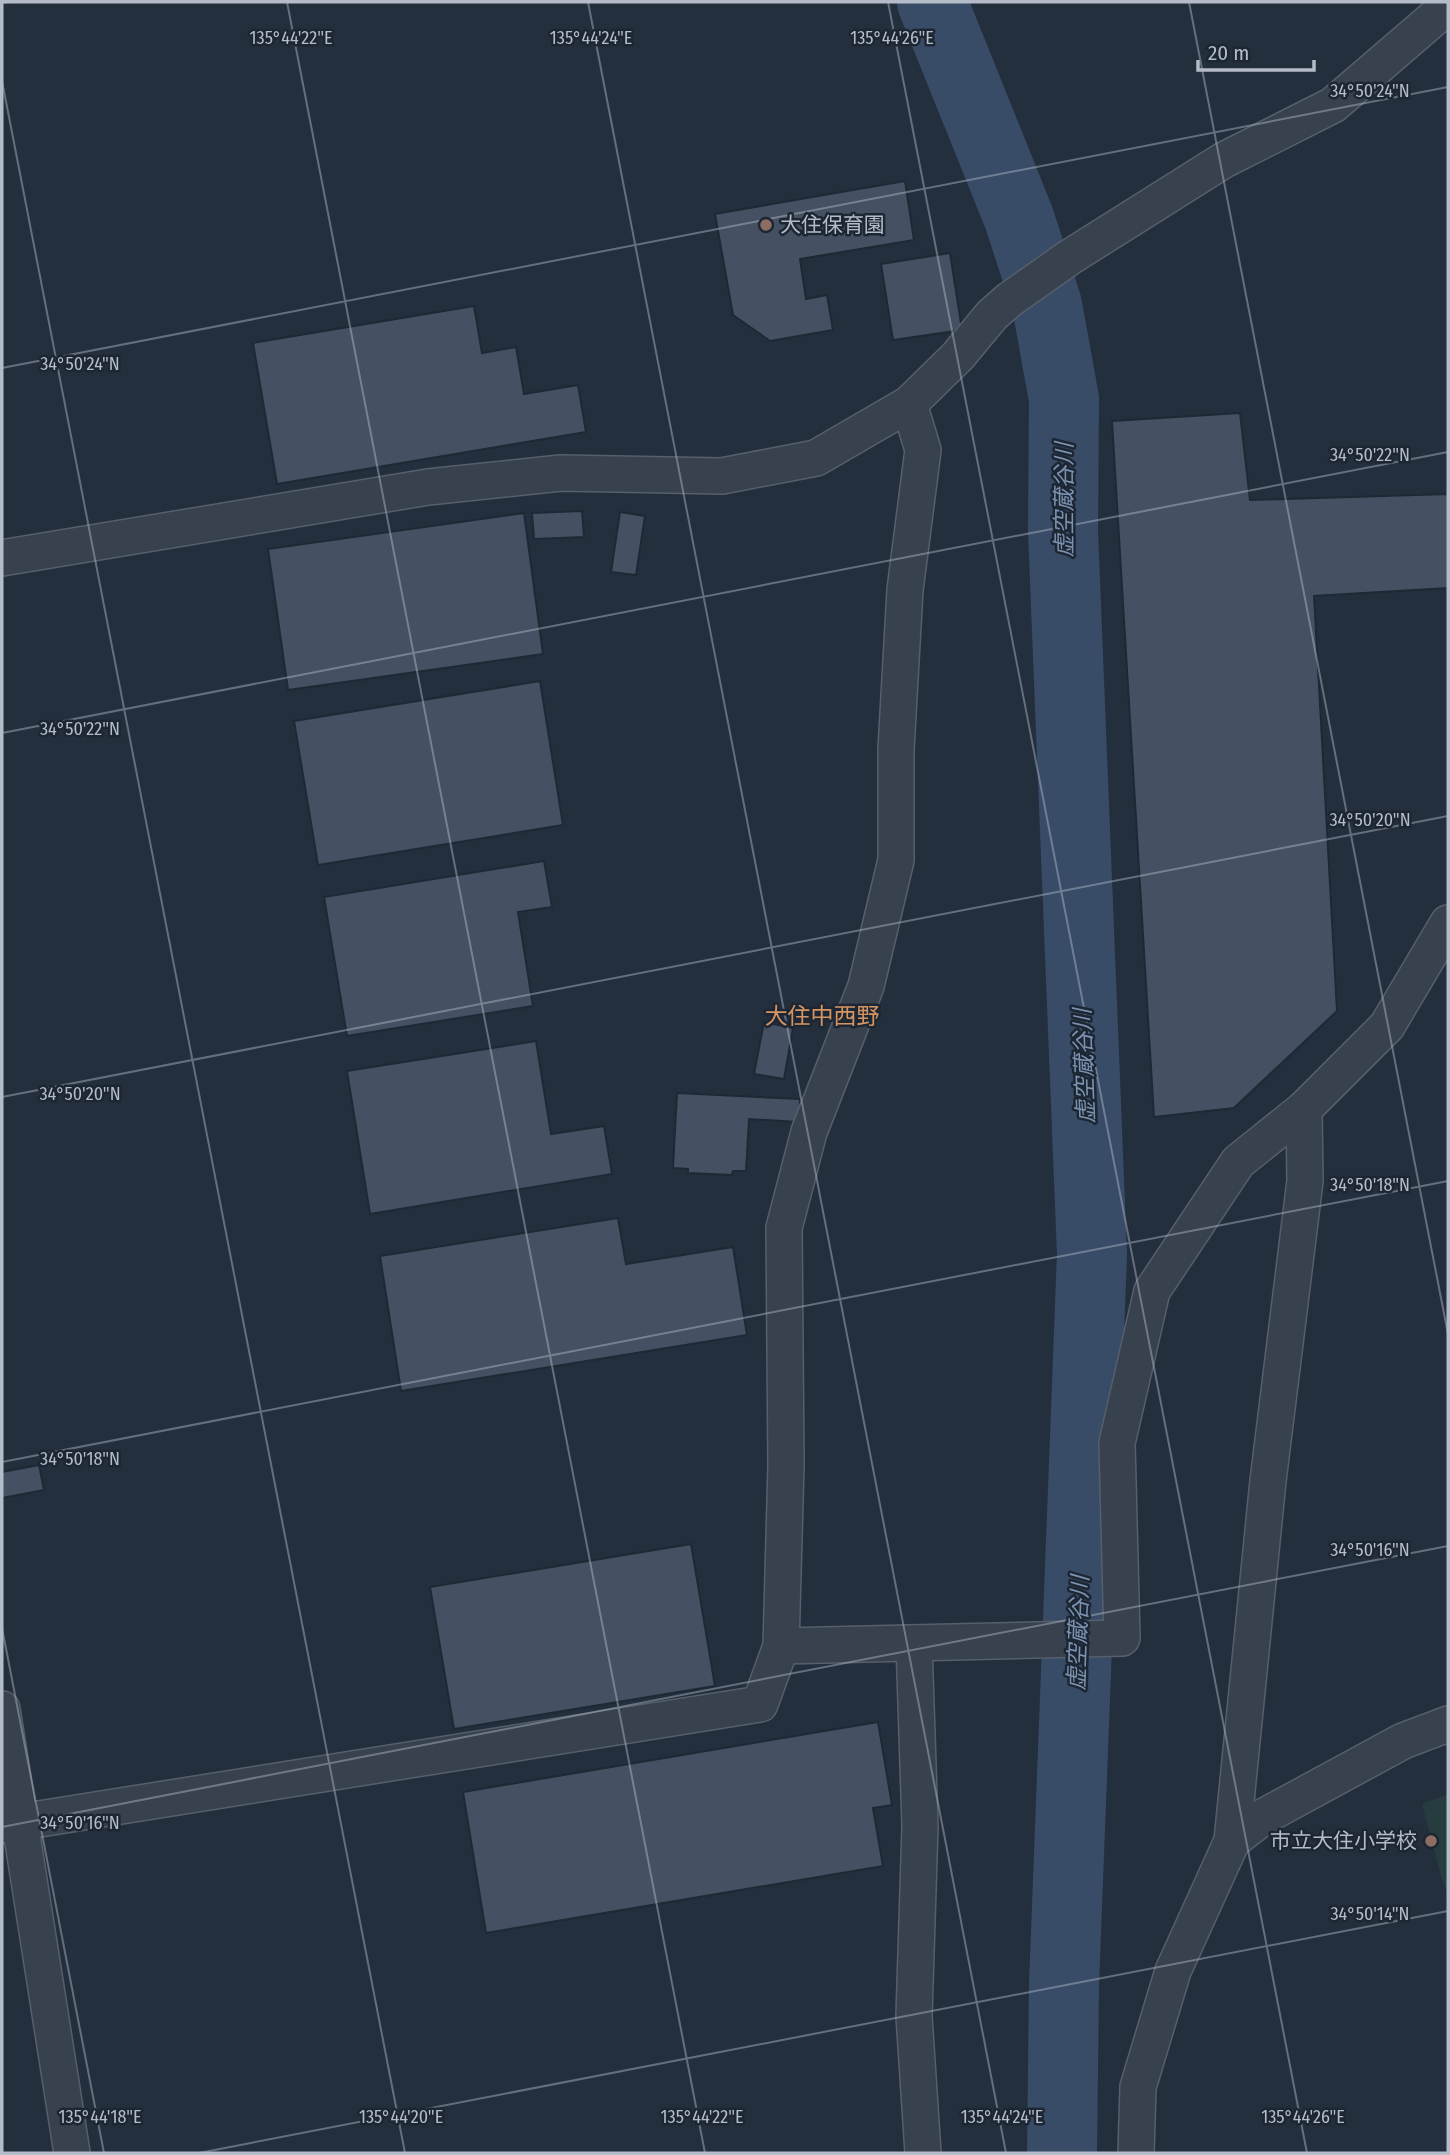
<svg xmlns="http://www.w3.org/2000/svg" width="1450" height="2155" font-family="'Fira Sans Condensed','Noto Sans JP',sans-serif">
	<rect width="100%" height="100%" fill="#242f3e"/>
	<polygon fill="#263c3f" points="1448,1794 1448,1893 1442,1880 1422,1804"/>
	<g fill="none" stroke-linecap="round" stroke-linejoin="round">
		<polyline stroke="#394c67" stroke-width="70" points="932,2 1019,218 1047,305 1064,399 1063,531 1092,1254 1064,1985 1062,2153"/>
	</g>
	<g fill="#455162" stroke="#1f2835" stroke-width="2">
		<polygon points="905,181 914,240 800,259 806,299 827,295 833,330 770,341 733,315 715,214"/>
		<polygon points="950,253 962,330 893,340 881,264"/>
		<polygon points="474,306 482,353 516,347 524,394 578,385 586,432 277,484 253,343"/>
		<polygon points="1240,413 1250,500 1448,494 1448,588 1314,596 1337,1011 1234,1108 1154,1117 1112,421"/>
		<polygon points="582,511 584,537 534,539 532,513"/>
		<polygon points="620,512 645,516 636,575 611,572"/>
		<polygon points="524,513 543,654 288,690 268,549"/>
		<polygon points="540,681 563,825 318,865 294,721"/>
		<polygon points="544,861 552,907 518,912 533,1006 347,1036 324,897"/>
		<polygon points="764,1022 793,1028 784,1079 754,1074"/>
		<polygon points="536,1041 551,1134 604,1126 612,1174 370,1214 347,1071"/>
		<polygon points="677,1093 800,1099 799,1122 749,1119 746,1171 733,1171 732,1175 688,1173 688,1169 673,1168"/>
		<polygon points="618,1218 626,1264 733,1247 747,1335 401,1391 380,1256"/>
		<polygon points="39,1465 44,1490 2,1498 2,1472"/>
		<polygon points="691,1544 715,1686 454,1729 430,1587"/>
		<polygon points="878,1722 892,1805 873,1808 883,1866 486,1933 463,1792"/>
	</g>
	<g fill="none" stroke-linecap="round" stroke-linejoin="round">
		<defs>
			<g id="street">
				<polyline points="2,558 428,487 561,473 722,476 816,458 909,404 958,356 992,315 1009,300 1070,257 1224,160 1333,105 1448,6"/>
				<polyline points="914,1643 920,1826 914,2016 923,2153"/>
				<polyline points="781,1646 1122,1638 1117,1443 1152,1291 1238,1162 1304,1109 1387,1026 1448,923"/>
				<polyline points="2,1709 72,2153"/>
				<polyline points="2,1825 760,1704 781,1646 786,1465 784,1228 809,1132 866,986 896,860 896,749 905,590 923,450 909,404"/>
				<polyline points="1232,1841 1263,1817 1403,1741 1448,1724"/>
				<polyline points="1136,2153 1138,2087 1173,1971 1232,1841 1268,1481 1305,1181 1304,1109"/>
			</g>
		</defs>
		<use href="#street" stroke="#565f6c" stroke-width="38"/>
		<use href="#street" stroke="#38414e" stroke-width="35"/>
	</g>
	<path fill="none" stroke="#b4bcc9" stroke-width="2" stroke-opacity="0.45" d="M287 2 705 2153M588 2 1006 2153M888 2 1307 2153M1189 2 1448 1334M2 3 9 2M2 81 405 2153M2 368 1448 87M2 733 1448 452M2 1097 1448 816M2 1462 1448 1181M2 1628 104 2153M2 1827 1448 1546M199 2153 1448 1911"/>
	<g fill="#8d6e63" stroke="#1d2633" stroke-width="2.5">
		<circle cx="766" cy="225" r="7"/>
		<circle cx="1431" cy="1841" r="7"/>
	</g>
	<g text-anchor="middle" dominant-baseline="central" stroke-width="5" stroke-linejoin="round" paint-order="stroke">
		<g font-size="21" fill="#b4bcc9" stroke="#1d2633" text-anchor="start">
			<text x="780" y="225">大住保育園</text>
			<text x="1417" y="1841" text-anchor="end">市立大住小学校</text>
		</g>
		<g font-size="23" font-style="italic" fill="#7c92b1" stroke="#1d2633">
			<text transform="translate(1064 500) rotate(-90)">虚空蔵谷川</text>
			<text transform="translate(1084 1066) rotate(-92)">虚空蔵谷川</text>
			<text transform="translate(1078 1633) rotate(-88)">虚空蔵谷川</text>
		</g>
		<g font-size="23" fill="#d59563" stroke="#1d2633">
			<text x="822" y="1016">大住中西野</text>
		</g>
	</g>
	<g font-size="18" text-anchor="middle" fill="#b4bcc9" stroke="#1d2633" stroke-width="5" stroke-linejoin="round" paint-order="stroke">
		<text x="291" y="44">135°44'22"E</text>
		<text x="591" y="44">135°44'24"E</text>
		<text x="892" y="44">135°44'26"E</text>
		<text x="1370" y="97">34°50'24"N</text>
		<text x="80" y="370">34°50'24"N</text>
		<text x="1370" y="461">34°50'22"N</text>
		<text x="80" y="735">34°50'22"N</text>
		<text x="1370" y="826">34°50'20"N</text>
		<text x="80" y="1100">34°50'20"N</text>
		<text x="1370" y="1191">34°50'18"N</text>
		<text x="80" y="1465">34°50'18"N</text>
		<text x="1370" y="1556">34°50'16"N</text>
		<text x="80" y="1829">34°50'16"N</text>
		<text x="1370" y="1920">34°50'14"N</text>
		<text x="100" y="2123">135°44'18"E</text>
		<text x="401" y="2123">135°44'20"E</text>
		<text x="702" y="2123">135°44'22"E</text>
		<text x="1002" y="2123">135°44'24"E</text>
		<text x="1303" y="2123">135°44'26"E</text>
	</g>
	<rect width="1450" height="2155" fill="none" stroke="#b4bcc9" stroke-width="7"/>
	<path d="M1198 60v10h116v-10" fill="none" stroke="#b4bcc9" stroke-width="3.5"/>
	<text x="1208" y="60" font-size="21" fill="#b4bcc9" stroke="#1d2633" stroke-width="5" paint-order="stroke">20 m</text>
</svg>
